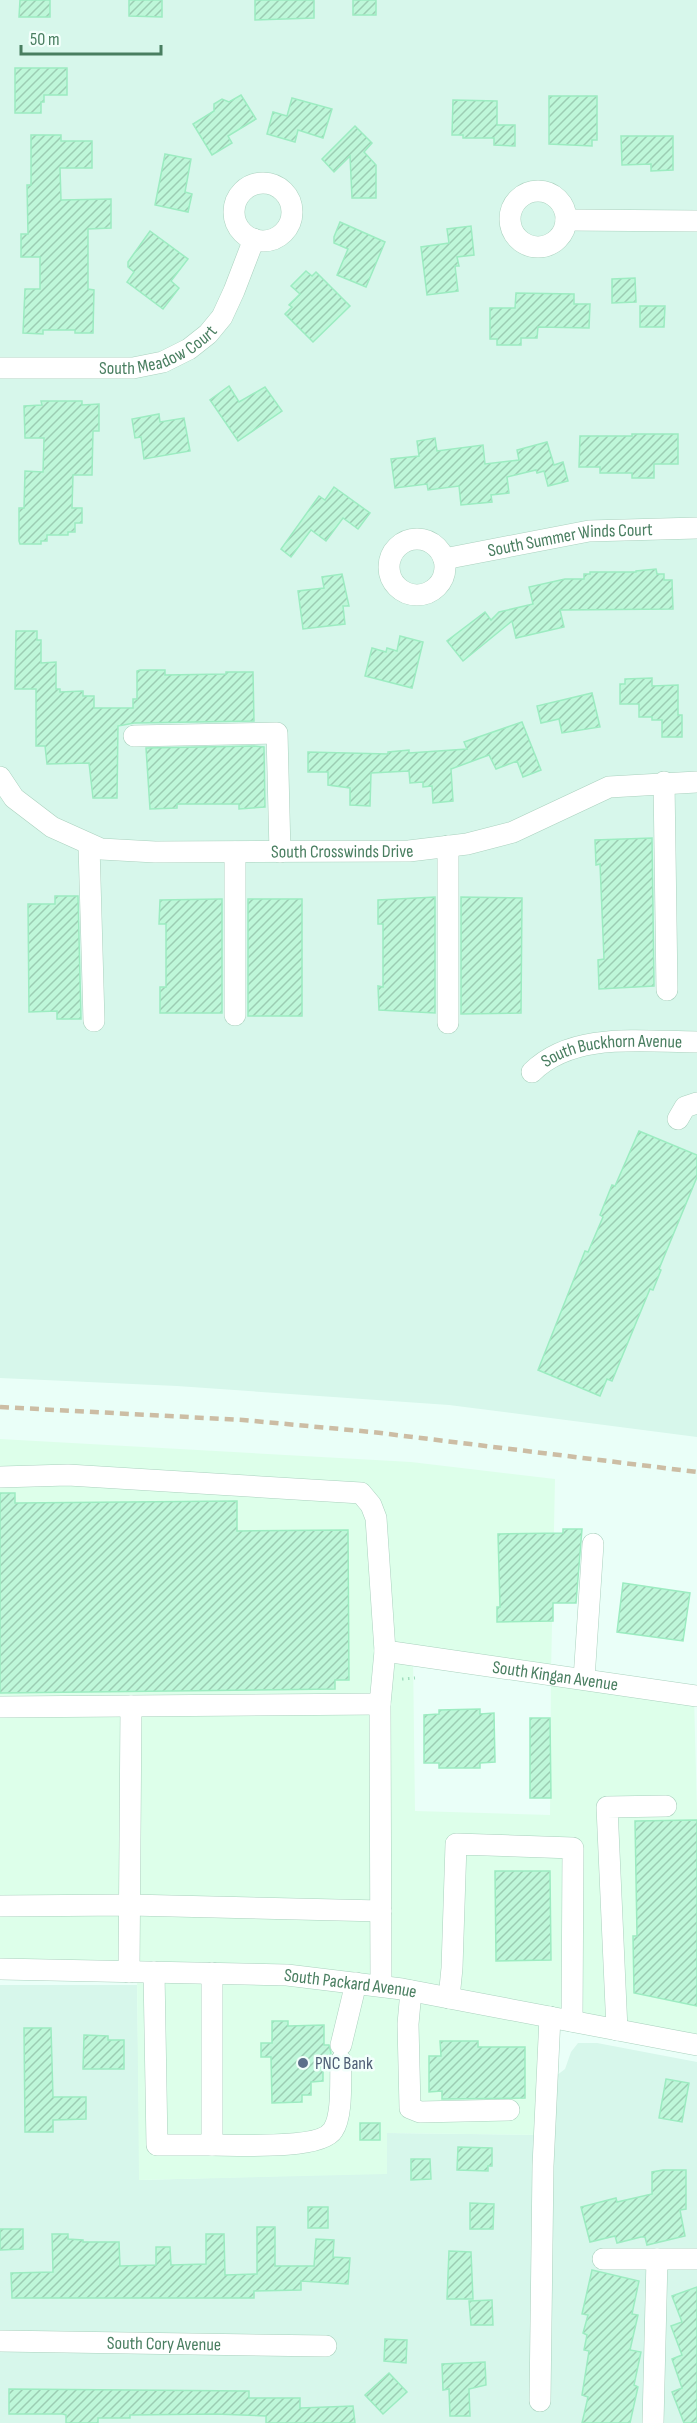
<svg xmlns="http://www.w3.org/2000/svg" width="697" height="2423" font-family="'Sofia Sans Condensed',sans-serif">
	<defs>
		<pattern id="building-hatch" width="6" height="6" patternUnits="userSpaceOnUse" patternTransform="scale(1.5)"><rect width="6" height="6" fill="#bef7d9"/><path d="M-1 1l2-2M0 6l6-6M5 7l2-2" fill="none" stroke="#9ccdb3"/></pattern>
	</defs>
	<rect width="100%" height="100%" fill="#eafff8"/>
	<g fill="#d7f7eb">
		<polygon points="0,0 697,0 697,1437 449,1405 177,1386 0,1378"/>
		<polygon points="0,1985 137,1985 140,2180 387,2173 387,2133 551,2135 556,2076 565,2069 571,2052 578,2043 597,2043 697,2062 697,2423 0,2423"/>
	</g>
	<path fill="#ddffea" fill-rule="evenodd" d="M0 1439 411 1462 555 1479 551 1674 694 1695 697 1811V2045L550 2017 545 2135 387 2133V2174L139 2180 137 1972 0 1969ZM413 1655 551 1675 550 1815 415 1811Z"/>
	<g fill="url(#building-hatch)" stroke="#9cecc1" stroke-width="1.5">
		<polygon points="20,0 50,0 50,17 19,17"/>
		<polygon points="129,0 162,0 162,17 129,16"/>
		<polygon points="255,0 314,0 314,18 255,20"/>
		<rect x="353" y="0" width="23" height="15"/>
		<polygon points="15,68 67,68 67,95 44,95 44,102 41,102 41,113 15,113"/>
		<polygon points="241,95 256,119 228,136 232,143 212,155 193,124 214,111 214,104 222,99 229,102"/>
		<polygon points="549,96 597,96 597,140 592,140 592,146 549,144"/>
		<polygon points="292,98 332,109 323,138 298,130 295,142 267,134 273,112 287,116"/>
		<polygon points="453,100 497,101 497,125 515,125 515,146 494,145 494,138 463,138 463,135 452,135"/>
		<polygon points="355,126 372,143 364,152 376,165 376,198 352,198 350,156 334,172 322,159"/>
		<polygon points="31,135 61,135 61,141 92,141 92,168 60,168 61,200 111,199 111,228 88,229 88,289 94,290 93,333 75,333 75,330 43,330 43,334 23,333 25,289 40,289 40,257 21,257 21,234 28,234 27,185 31,185"/>
		<polygon points="621,136 673,136 673,170 651,171 651,164 622,165"/>
		<polygon points="165,154 191,159 185,192 192,194 188,212 155,205"/>
		<polygon points="340,222 385,242 366,287 337,275 348,249 334,243 334,237"/>
		<polygon points="471,226 474,255 457,257 459,266 455,266 458,291 427,295 421,247 449,243 447,229"/>
		<polygon points="150,231 188,259 171,281 179,288 163,309 127,282 134,272 128,267 128,262"/>
		<polygon points="306,271 312,276 316,272 350,306 313,342 285,314 292,307 289,305 300,294 291,286"/>
		<polygon points="635,278 636,302 612,303 612,279"/>
		<polygon points="516,293 574,294 574,304 590,304 589,328 538,327 537,338 521,338 521,345 497,345 497,339 490,339 490,308 515,308"/>
		<polygon points="640,306 665,306 664,327 640,327"/>
		<polygon points="229,386 239,402 265,387 282,411 238,441 210,400"/>
		<polygon points="41,401 82,401 82,405 99,404 99,431 93,431 92,475 73,475 72,508 82,508 82,523 75,523 75,532 68,532 68,535 47,535 47,541 41,541 41,544 20,544 19,541 19,508 24,508 25,471 43,472 44,438 25,438 24,406 42,405"/>
		<polygon points="159,414 160,422 184,418 190,451 144,459 141,437 135,438 132,419"/>
		<polygon points="632,434 678,434 678,464 654,464 654,478 632,478 632,473 600,473 600,467 579,467 580,436 632,436"/>
		<polygon points="435,438 437,451 483,445 485,464 519,460 517,450 547,442 554,465 563,462 568,481 548,486 544,471 537,473 536,470 507,477 509,493 491,495 492,502 461,505 459,486 428,490 427,484 395,488 391,459 419,456 417,441"/>
		<polygon points="334,487 370,513 358,529 343,518 326,541 311,530 291,557 281,549 319,496 325,500"/>
		<polygon points="656,569 657,574 664,574 664,580 672,580 673,609 560,610 564,627 516,638 512,621 463,661 447,641 485,612 491,620 499,612 533,604 529,587 565,579 584,579 584,574 590,574 590,572 636,572 636,571"/>
		<polygon points="342,574 349,606 343,606 345,624 303,629 298,591 324,588 322,577"/>
		<polygon points="16,631 37,631 37,640 41,640 41,663 56,662 56,689 60,689 60,692 83,691 83,696 94,696 94,708 133,708 133,699 137,699 137,671 140,670 165,670 165,675 226,674 226,672 253,672 254,721 134,723 118,726 117,798 93,798 89,763 47,764 45,746 36,746 36,689 15,689"/>
		<polygon points="400,636 423,642 412,688 365,676 372,648 386,652 387,648 397,651"/>
		<polygon points="652,678 652,686 678,685 678,715 682,715 682,737 662,737 662,720 652,720 652,717 639,717 639,704 620,704 620,684 625,684 625,679"/>
		<polygon points="592,693 600,727 562,733 559,719 541,723 537,706"/>
		<polygon points="522,722 541,770 523,777 517,761 496,769 489,755 451,769 453,801 433,803 432,786 423,787 423,782 410,783 409,771 371,773 370,806 350,805 350,788 328,785 328,772 308,772 308,752 388,754 388,752 409,750 409,753 467,749 464,742"/>
		<polygon points="254,746 264,747 265,807 239,809 239,804 177,804 177,808 150,809 146,748"/>
		<polygon points="652,838 654,986 599,989 598,960 604,959 600,864 596,865 595,840"/>
		<polygon points="55,896 78,896 81,1019 57,1019 57,1011 29,1012 28,904 55,904"/>
		<polygon points="435,897 435,1013 379,1010 378,986 383,987 383,924 378,924 378,900"/>
		<polygon points="461,897 522,898 521,1013 461,1014"/>
		<polygon points="221,899 222,899 222,1013 160,1013 160,987 166,987 166,924 159,924 160,900"/>
		<rect x="248" y="899" width="54" height="117"/>
		<polygon points="639,1131 697,1155 697,1177 659,1269 661,1270 653,1290 650,1289 612,1381 607,1379 600,1396 538,1370 585,1251 588,1252 603,1217 600,1215 612,1185 615,1186"/>
		<polygon points="0,1493 15,1493 15,1503 237,1501 237,1531 348,1530 349,1680 335,1680 335,1689 0,1693"/>
		<polygon points="563,1529 582,1529 576,1603 553,1603 553,1621 497,1622 497,1607 500,1607 498,1534 563,1533"/>
		<polygon points="623,1583 690,1593 683,1641 617,1632"/>
		<polygon points="480,1709 480,1714 494,1713 495,1762 480,1763 480,1768 439,1768 439,1763 424,1763 424,1715 439,1714 439,1710"/>
		<polygon points="530,1718 550,1718 551,1798 530,1798"/>
		<polygon points="697,1820 697,2006 634,1993 633,1936 637,1936 635,1821"/>
		<polygon points="495,1871 550,1871 551,1960 496,1961"/>
		<polygon points="272,2021 288,2021 288,2026 324,2025 324,2045 329,2045 331,2053 328,2064 323,2064 323,2081 311,2082 311,2095 302,2095 302,2102 272,2103 271,2057 261,2057 261,2043 272,2043"/>
		<polygon points="24,2028 51,2028 53,2097 86,2097 86,2119 53,2120 53,2132 25,2132"/>
		<polygon points="84,2035 108,2036 108,2040 124,2040 124,2069 83,2069"/>
		<polygon points="440,2041 478,2041 478,2047 525,2047 525,2098 442,2099 442,2091 429,2092 429,2056 441,2056"/>
		<polygon points="666,2079 689,2083 682,2122 659,2118"/>
		<rect x="360" y="2123" width="20" height="17"/>
		<polygon points="458,2147 492,2148 492,2166 488,2166 488,2171 457,2170"/>
		<polygon points="411,2159 430,2159 431,2179 411,2180"/>
		<polygon points="663,2170 686,2170 686,2209 680,2210 685,2236 647,2245 645,2237 641,2237 617,2243 615,2236 590,2242 581,2207 616,2198 617,2202 652,2194 652,2172"/>
		<polygon points="470,2203 494,2204 493,2229 470,2229"/>
		<rect x="308" y="2207" width="20" height="21"/>
		<polygon points="257,2227 275,2227 275,2266 314,2266 316,2239 334,2240 333,2257 350,2258 348,2284 301,2281 301,2290 254,2291 254,2298 12,2298 11,2273 53,2272 52,2234 68,2234 68,2239 83,2240 83,2242 119,2242 120,2266 156,2265 156,2247 170,2247 171,2265 206,2264 206,2234 224,2234 225,2275 257,2274"/>
		<polygon points="0,2229 23,2229 23,2249 0,2250"/>
		<polygon points="449,2251 471,2252 473,2299 447,2299"/>
		<polygon points="592,2270 639,2281 632,2314 638,2315 630,2350 641,2352 634,2385 638,2387 630,2423 582,2423 588,2397 582,2395 589,2351 584,2350 587,2335 583,2333 588,2315 582,2314"/>
		<polygon points="697,2287 697,2423 684,2423 672,2392 682,2388 672,2359 682,2355 671,2326 682,2322 672,2296"/>
		<polygon points="492,2300 493,2325 471,2325 469,2301"/>
		<polygon points="385,2339 407,2340 406,2363 384,2361"/>
		<polygon points="485,2362 486,2385 469,2389 470,2416 450,2416 449,2389 443,2390 442,2364"/>
		<polygon points="389,2373 407,2392 383,2414 365,2395"/>
		<polygon points="9,2389 249,2391 249,2398 300,2398 300,2408 353,2406 355,2423 266,2423 266,2416 215,2414 130,2415 130,2418 98,2418 98,2423 66,2423 66,2415 63,2414 9,2414"/>
	</g>
	<g fill="none" stroke-linecap="round" stroke-linejoin="round">
		<defs>
			<g id="minor">
				<circle cx="263" cy="212" r="29"/>
				<circle cx="538" cy="219" r="28"/>
				<polyline points="566,220 697,221"/>
				<path id="s1" d="M0 368H133L163 362 189 349 208 334 222 317 234 291 254 239"/>
				<circle cx="417" cy="567" r="28"/>
				<path id="s2" d="M444 559 589 531 697 528"/>
				<polyline points="134,736 277,733 280,852"/>
				<path id="s3" d="M0 777 14 798 52 827 101 849 155 852 409 851 467 844 513 832 609 787 697 782"/>
				<polyline points="664,782 667,990"/>
				<polyline points="89,845 94,1021"/>
				<polyline points="448,846 448,1023"/>
				<polyline points="235,852 235,1015"/>
				<path id="s4" d="M532 1072C573 1031 643 1042 697 1042"/>
				<polyline points="678,1119 685,1107 697,1103"/>
				<polyline points="0,1477 68,1475 361,1493 371,1505 376,1518 385,1651 380,1704 381,1986"/>
				<path id="s5" d="M385 1651 697 1696"/>
				<polyline points="584,1679 593,1544"/>
				<polyline points="0,1707 380,1704"/>
				<polyline points="0,1906 130,1905 381,1911"/>
				<path id="s6" d="M0 1969 287 1975 402 1989 697 2045"/>
				<polyline points="129,1972 131,1706"/>
				<polyline points="154,1972 157,2145 212,2145 212,1973"/>
				<polyline points="411,1991 408,2024 410,2108 420,2112 509,2110"/>
				<polyline points="449,1998 452,1968 456,1844 573,1848 572,2021"/>
				<polyline points="617,2030 607,1807 666,1806"/>
				<polyline points="341,2045 356,1983"/>
				<path d="M212 2145C236 2145 321 2150 333 2130 343 2115 340 2080 341 2061"/>
				<polyline points="603,2259 697,2259"/>
				<path id="s7" d="M0 2341 326 2346"/>
				<polyline points="540,2401 543,2166 550,2017"/>
				<polyline points="653,2423 657,2259"/>
			</g>
		</defs>
		<use href="#minor" stroke="#aad1be" stroke-width="22"/>
		<polyline stroke="#a0debd" stroke-width="3" stroke-dasharray="1.5 4.5" stroke-linecap="butt" points="402,1679 415,1678"/>
		<use href="#minor" stroke="#fff" stroke-width="21"/>
		<polyline stroke="#ccbda4" stroke-width="4.5" stroke-dasharray="9 6" stroke-linecap="butt" points="0,1407 243,1420 372,1432 697,1472"/>
	</g>
	<circle fill="#5c6f8a" stroke="#f2fffb" stroke-width="2" cx="303" cy="2063" r="6"/>
	<g text-anchor="middle" dominant-baseline="central" stroke-width="5" stroke-linejoin="round" paint-order="stroke">
		<g font-size="18" fill="#497e60" stroke="#f2fffb">
			<text stroke="none"><textPath href="#s1" startOffset="162">South Meadow Court</textPath></text>
			<text stroke="none"><textPath href="#s2" startOffset="128">South Summer Winds Court</textPath></text>
			<text stroke="none"><textPath href="#s3" startOffset="368">South Crosswinds Drive</textPath></text>
			<text stroke="none"><textPath href="#s4" startOffset="86">South Buckhorn Avenue</textPath></text>
			<text stroke="none"><textPath href="#s5" startOffset="172">South Kingan Avenue</textPath></text>
			<text stroke="none"><textPath href="#s6" startOffset="351">South Packard Avenue</textPath></text>
			<text stroke="none"><textPath href="#s7" startOffset="164">South Cory Avenue</textPath></text>
		</g>
		<g font-size="18" fill="#4e5e75" stroke="#f2fffb" text-anchor="start">
			<text x="315" y="2063">PNC Bank</text>
		</g>
	</g>
	<path d="M21 45v9h140v-9" fill="none" stroke="#497e60" stroke-width="3"/>
	<text x="30" y="45" font-size="18" fill="#497e60" stroke="#f2fffb" stroke-width="4.5" paint-order="stroke">50 m</text>
</svg>
